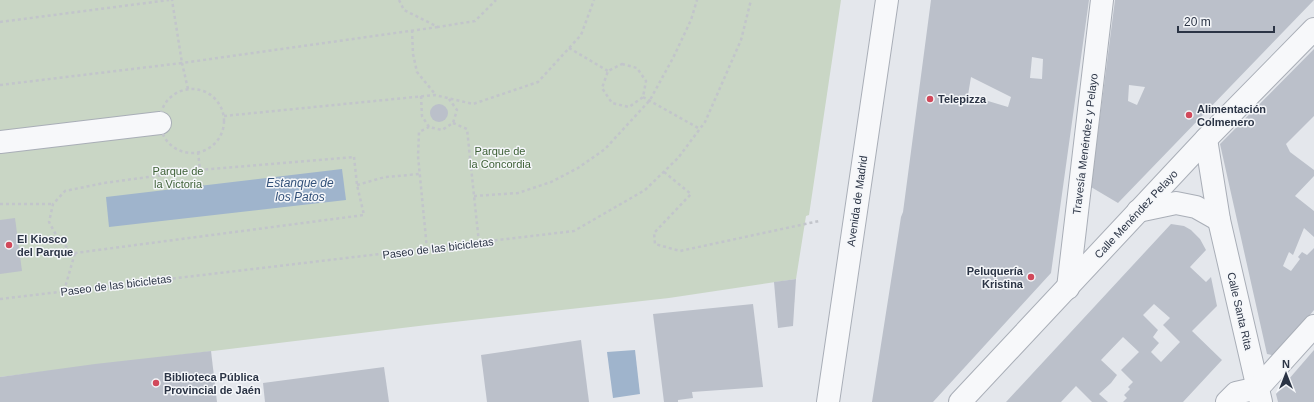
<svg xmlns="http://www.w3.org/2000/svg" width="1314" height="402" font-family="Helvetica,sans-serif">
	<rect width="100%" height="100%" fill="#e4e7ec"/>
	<polygon fill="#c9d6c5" points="0,0 841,0 809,215 806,216 796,279 669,298 427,325 0,377"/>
	<g fill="#9fb4cc">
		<polygon points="342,169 346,200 109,227 106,197"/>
		<polygon points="635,350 640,394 613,398 607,352"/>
	</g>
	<g fill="#bbc0ca" fill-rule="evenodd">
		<path d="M931 0H1089L1051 273 933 402H872L901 217 903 212ZM1032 57 1043 59 1042 79 1030 78ZM971 77 1011 97 1008 107 968 95Z"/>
		<path d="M1115 0H1314L1118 203 1091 187ZM1129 85 1145 87 1137 105 1128 101Z"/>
		<polygon points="1314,49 1314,116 1286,144 1290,152 1314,170 1314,176 1295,196 1314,211 1314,237 1304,228 1293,255 1289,252 1283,266 1291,271 1300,259 1298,257 1302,252 1307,255 1314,248 1314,310 1276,356 1267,354 1220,144"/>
		<circle cx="439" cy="113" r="9"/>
		<polygon points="15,218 22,271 0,274 0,220"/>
		<path d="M1171 224 1184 226 1191 230 1200 239 1206 250 1190 267 1206 282 1211 277 1217 306 1192 331 1222 360 1183 402H1123L1127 398 1124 395 1130 389 1128 387 1133 382 1121 370 1139 352 1123 337 1101 360 1117 375 1111 383 1099 394 1108 402H1092L1076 386 1061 402H1006ZM1154 304 1170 318 1163 325 1180 342 1161 362 1151 352 1159 343 1153 337 1158 330 1143 315Z"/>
		<polygon points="796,279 793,326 778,328 774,282"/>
		<polygon points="753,304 763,387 692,392 693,398 678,400 678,402 664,402 653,314"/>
		<polygon points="581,340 589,402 487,402 481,355"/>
		<polygon points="1314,350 1314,402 1278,402 1276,394"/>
		<polygon points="211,351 217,402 0,402 0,377 95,364"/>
		<polygon points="384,367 389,402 265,402 263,383"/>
	</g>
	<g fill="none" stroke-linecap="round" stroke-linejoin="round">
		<defs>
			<g id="minor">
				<polyline points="1206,139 1219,220 1261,402"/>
				<polyline points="0,142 160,123"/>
				<polyline points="1138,211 1176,203 1196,207 1219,220"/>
				<polyline points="1068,288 1102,0"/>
				<polyline points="1258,388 1314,326"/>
				<polyline points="828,402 887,0"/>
				<polyline points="960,402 1206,139 1314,29"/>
				<polyline points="1227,402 1236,393 1258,388"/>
			</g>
		</defs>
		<use href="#minor" stroke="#a9aeb7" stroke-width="24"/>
		<g stroke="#c2c5cb" stroke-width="2.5" stroke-dasharray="3 3" stroke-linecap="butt">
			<polyline points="399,0 404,10 438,27 475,21 496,0"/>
			<polyline points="0,22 169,0"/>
			<polyline points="412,30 413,54 417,72 435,94"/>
			<polyline points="569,48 608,71"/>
			<polygon points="622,64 637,68 646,81 643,97 629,107 612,103 602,88 608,71"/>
			<polyline points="0,85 182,63 172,0"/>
			<polyline points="188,89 182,63 438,27"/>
			<circle cx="192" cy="121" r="32"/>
			<polyline points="421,96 422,116 429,127 442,130 453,123 457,110 449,99"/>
			<polyline points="643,97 700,129"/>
			<polyline points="224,116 435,95 473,104 538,82 581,35 594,0"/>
			<polyline points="453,123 467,129 479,243"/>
			<polyline points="198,152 200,170"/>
			<polygon points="354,157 357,185 364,215 75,253 60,242 49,222 53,204 65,191 104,183 200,170"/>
			<polyline points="664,172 691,194 654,233 655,244 680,251 819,221"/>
			<polyline points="357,185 385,177 420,174"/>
			<polyline points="474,196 518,193 551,182 578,168 605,149 650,100 673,58 691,20 697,0"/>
			<polyline points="0,204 53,204"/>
			<polyline points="427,249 418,156 419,132 429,127"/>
			<polyline points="64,291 75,253"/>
			<polyline points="0,299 574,231 645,190 678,158 705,122 741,40 751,0"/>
		</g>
		<use href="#minor" stroke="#f7f8fa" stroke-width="22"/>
	</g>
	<g fill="#d1495b" stroke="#f4f6f9" stroke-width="1.5">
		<circle cx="930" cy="99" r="4"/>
		<circle cx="1189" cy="115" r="4"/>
		<circle cx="9" cy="245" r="4"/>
		<circle cx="1031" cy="277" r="4"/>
		<circle cx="156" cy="383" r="4"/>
	</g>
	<g text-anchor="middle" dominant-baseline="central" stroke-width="3" stroke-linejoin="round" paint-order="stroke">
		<g font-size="11" font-weight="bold" fill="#2b3445" stroke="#f4f6f9" text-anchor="start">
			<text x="938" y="99">Telepizza</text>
			<text x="1197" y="109">Alimentación<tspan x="1197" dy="13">Colmenero</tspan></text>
			<text x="17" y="239">El Kiosco<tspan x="17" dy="13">del Parque</tspan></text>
			<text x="1023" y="271" text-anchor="end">Peluquería<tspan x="1023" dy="13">Kristina</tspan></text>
			<text x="164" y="377">Biblioteca Pública<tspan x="164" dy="13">Provincial de Jaén</tspan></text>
		</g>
		<g font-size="11" fill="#2b3445" stroke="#f4f6f9">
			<text transform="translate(1085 144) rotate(-83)">Travesía Menéndez y Pelayo</text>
			<text transform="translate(857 201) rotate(-82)">Avenida de Madrid</text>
			<text transform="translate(1136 214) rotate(-47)">Calle Menéndez Pelayo</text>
			<text transform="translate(438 248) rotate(-7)">Paseo de las bicicletas</text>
			<text transform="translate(116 285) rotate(-7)">Paseo de las bicicletas</text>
			<text transform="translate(1240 311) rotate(77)">Calle Santa Rita</text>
		</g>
		<g font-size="11" fill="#3f6138" stroke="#f4f6f9">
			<text x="500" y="151">Parque de<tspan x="500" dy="13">la Concordia</tspan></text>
			<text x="178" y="171">Parque de<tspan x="178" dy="13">la Victoria</tspan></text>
		</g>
		<g font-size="12" font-style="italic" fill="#34527a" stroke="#f4f6f9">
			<text x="300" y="183">Estanque de<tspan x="300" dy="14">los Patos</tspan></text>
		</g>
	</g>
	<g transform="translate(1286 374)" stroke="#f4f6f9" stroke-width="3" paint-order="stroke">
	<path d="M0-3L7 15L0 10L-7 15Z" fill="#2b3445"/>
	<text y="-6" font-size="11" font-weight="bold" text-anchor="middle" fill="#2b3445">N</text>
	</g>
	<path d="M1178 26v6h96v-6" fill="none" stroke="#2b3445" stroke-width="2"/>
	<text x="1184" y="26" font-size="12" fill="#2b3445" stroke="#f4f6f9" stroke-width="3" paint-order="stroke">20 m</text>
</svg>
